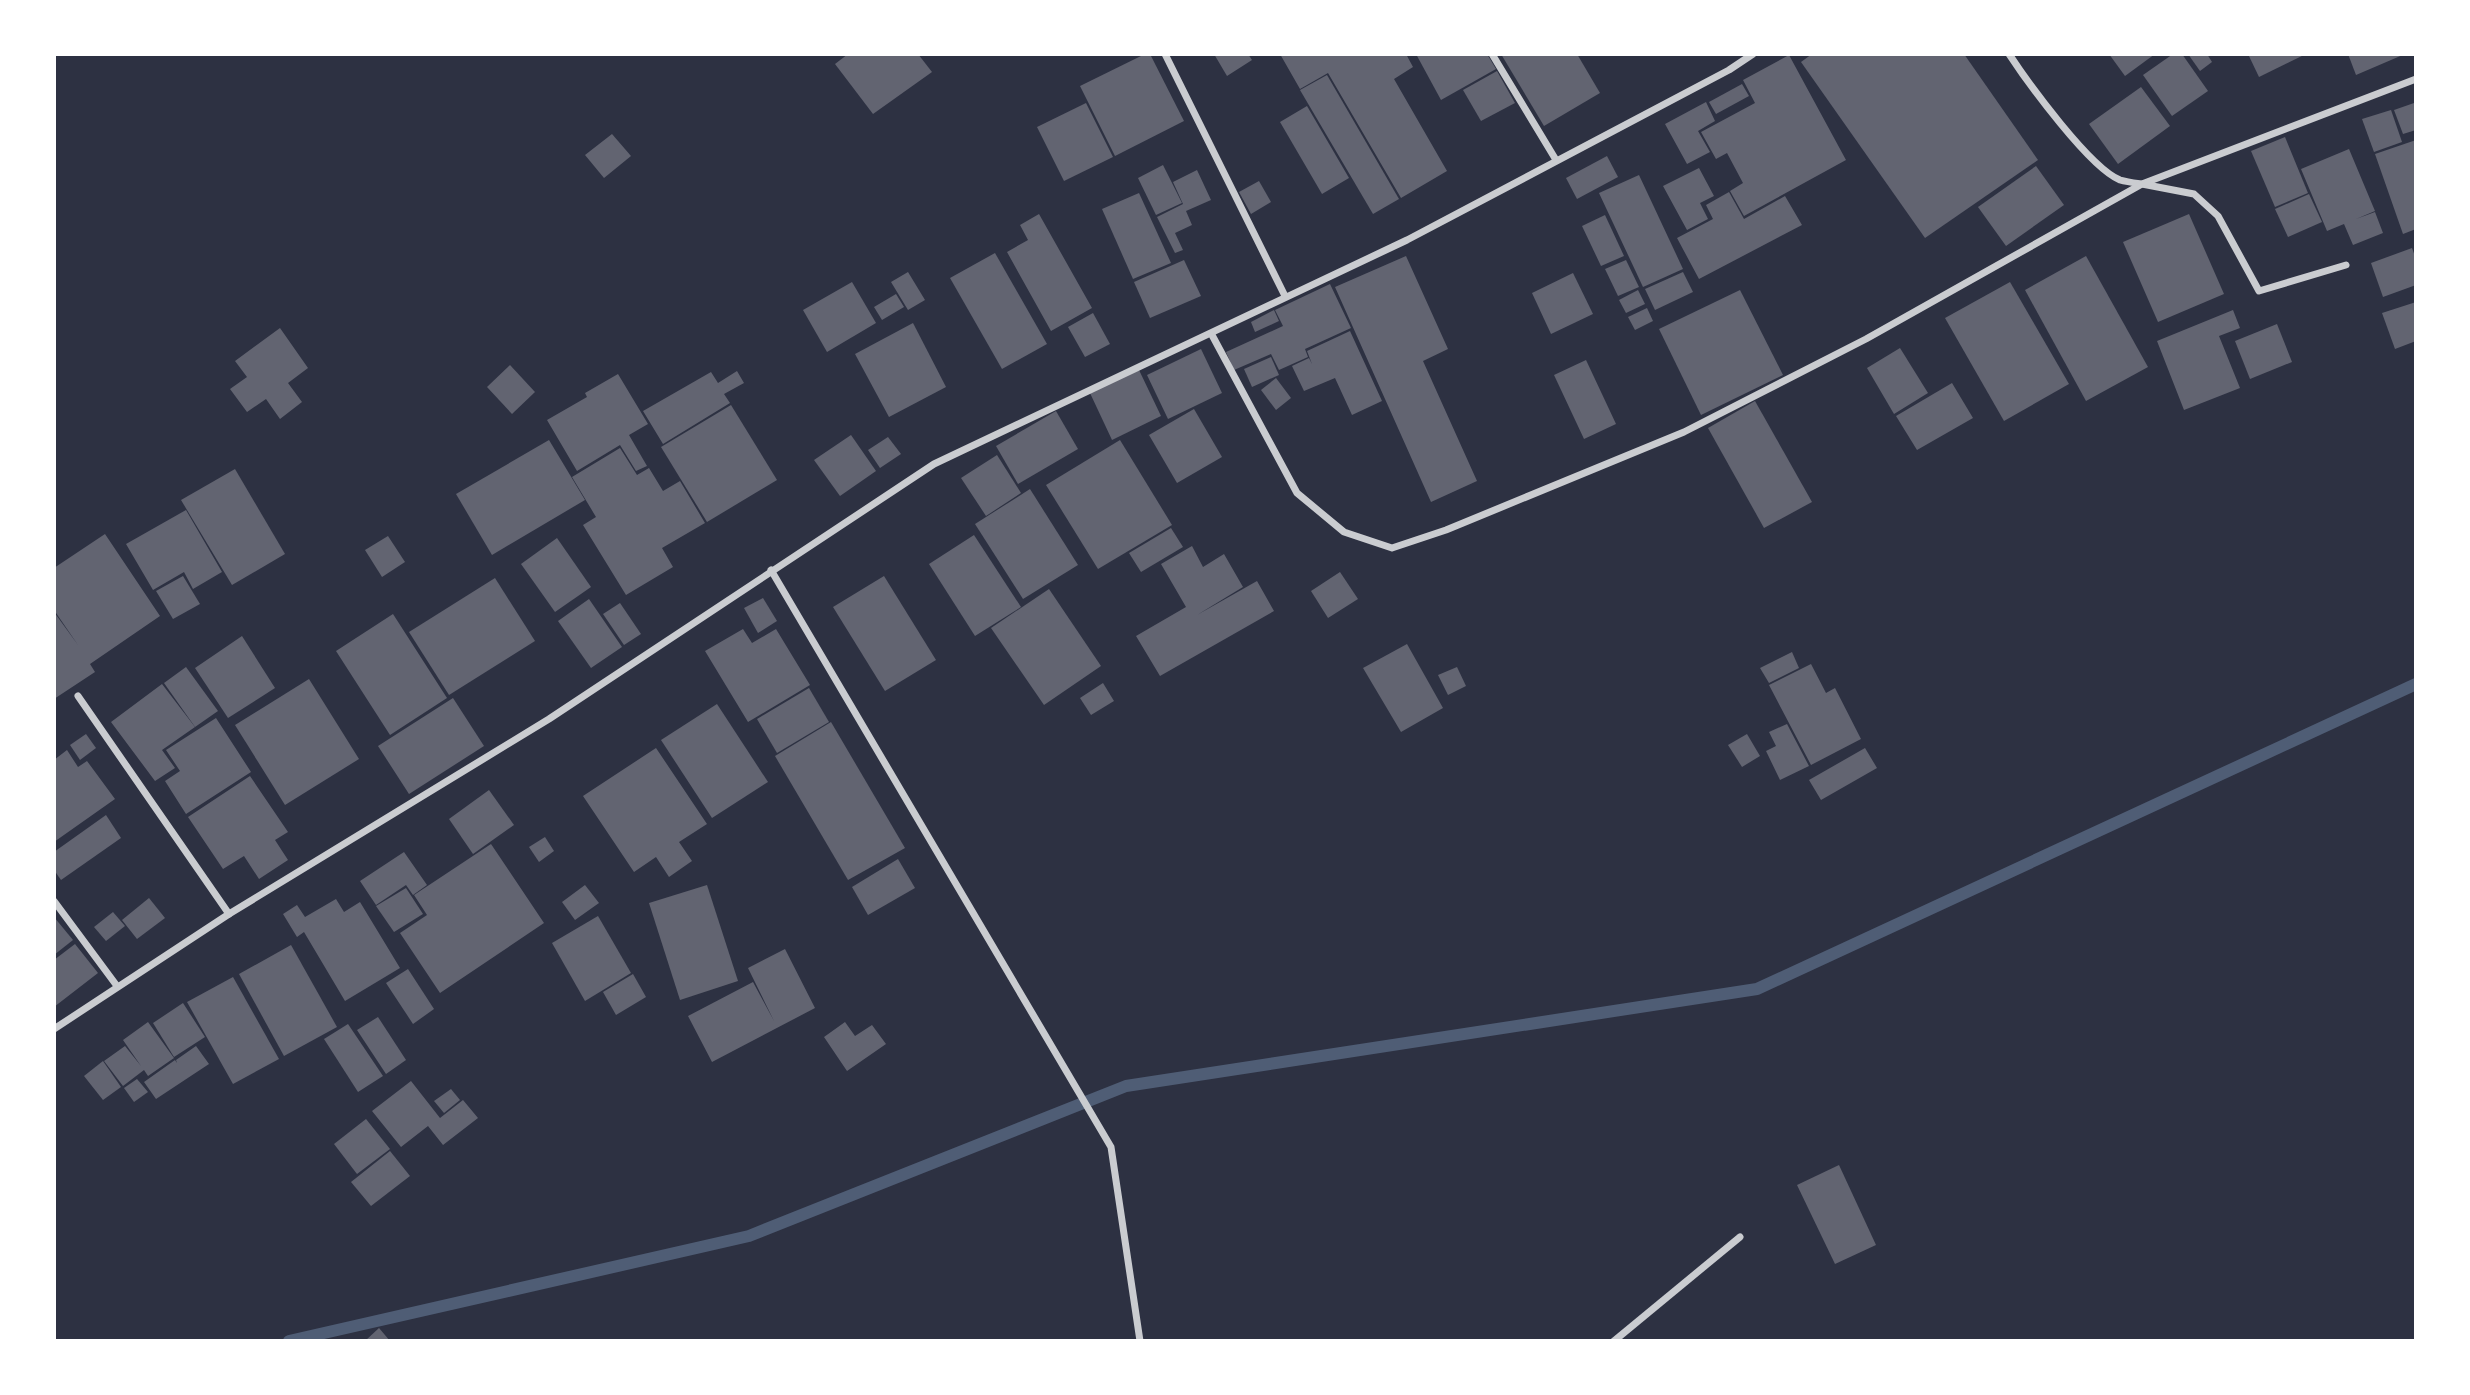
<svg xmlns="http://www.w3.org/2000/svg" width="2470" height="1395" font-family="Commissioner,sans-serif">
	<rect width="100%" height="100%" fill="#2d3142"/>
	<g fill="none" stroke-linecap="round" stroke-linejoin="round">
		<polyline stroke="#4f5d75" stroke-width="12" points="289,1341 749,1236 1126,1086 1757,989 2416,684"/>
	</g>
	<g fill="#626471">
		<polygon points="848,54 918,54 932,72 873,114 835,64"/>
		<polygon points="1145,54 1150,54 1184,121 1115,156 1080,86"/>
		<polygon points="1214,54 1248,54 1252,60 1227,76"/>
		<polygon points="1280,54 1406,54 1413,67 1394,79 1447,171 1401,198 1328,73 1300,89"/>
		<polygon points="1416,54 1487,54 1496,69 1441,100"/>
		<polygon points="1501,54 1577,54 1600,93 1544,126"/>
		<polygon points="1812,54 1964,54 2038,160 1925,238 1801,62"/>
		<polygon points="2109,54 2155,54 2125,76"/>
		<polygon points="2173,54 2182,54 2208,91 2172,116 2143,75"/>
		<polygon points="2188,54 2207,54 2212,62 2200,71"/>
		<polygon points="2248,54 2306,54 2259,77"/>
		<polygon points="2348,54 2405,54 2356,75"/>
		<polygon points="1789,55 1846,160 1744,216 1730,191 1743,183 1727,153 1716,159 1701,132 1755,103 1743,80"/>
		<polygon points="1497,71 1515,103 1481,121 1463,90"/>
		<polygon points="1327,75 1399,199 1373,214 1300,90"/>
		<polygon points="1742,84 1749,96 1716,114 1709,102"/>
		<polygon points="2141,87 2170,126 2118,164 2089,124"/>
		<polygon points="1706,102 1715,121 1698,131 1710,152 1687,164 1665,124"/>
		<polygon points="1086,103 1113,157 1064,181 1037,127"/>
		<polygon points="2414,103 2416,130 2403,134 2394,110"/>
		<polygon points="1307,106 1349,178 1322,194 1280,122"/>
		<polygon points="2391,110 2402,142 2374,152 2362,119"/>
		<polygon points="612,134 631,156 604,178 585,155"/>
		<polygon points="2285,137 2308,193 2275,207 2251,151"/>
		<polygon points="2416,140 2416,229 2403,234 2375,154"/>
		<polygon points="2349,149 2375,211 2356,219 2375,212 2383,233 2353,245 2344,224 2327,231 2301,169"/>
		<polygon points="1607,156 1618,177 1577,199 1566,178"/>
		<polygon points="1163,165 1182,203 1156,215 1138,178"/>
		<polygon points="2036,166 2064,205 2006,246 1978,207"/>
		<polygon points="1699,168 1714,196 1700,203 1708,219 1687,230 1663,186"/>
		<polygon points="1197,170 1211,200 1186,211 1192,225 1175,233 1183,250 1175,253 1157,217 1183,204 1173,182"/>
		<polygon points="1639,175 1683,269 1643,287 1599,193"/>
		<polygon points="1259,181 1271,202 1251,214 1239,192"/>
		<polygon points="1729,192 1744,219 1785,196 1802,225 1699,279 1677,238 1713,219 1706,205"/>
		<polygon points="1139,193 1171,263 1133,279 1102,209"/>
		<polygon points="2309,194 2322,222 2288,237 2275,209"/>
		<polygon points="1039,214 1092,308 1051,331 1007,252 1028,240 1020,225"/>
		<polygon points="2189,214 2224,294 2158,322 2123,242"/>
		<polygon points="1605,215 1624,256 1601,266 1582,226"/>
		<polygon points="2412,248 2416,259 2416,285 2383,297 2371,263"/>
		<polygon points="995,253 1047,344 1002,369 950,278"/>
		<polygon points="1406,256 1448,349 1423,361 1477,481 1431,502 1335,287"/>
		<polygon points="2086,256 2148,367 2086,401 2025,290"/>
		<polygon points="1184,260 1201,296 1150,318 1134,282"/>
		<polygon points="1626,260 1639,287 1618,296 1605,269"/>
		<polygon points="908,272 925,300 908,310 891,282"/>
		<polygon points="1683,272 1693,292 1655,310 1645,289"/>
		<polygon points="1573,273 1593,314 1551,334 1532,293"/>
		<polygon points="852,282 876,323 827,352 803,310"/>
		<polygon points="2010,282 2069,384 2004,421 1945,318"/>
		<polygon points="1330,284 1351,328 1305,349 1308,357 1279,370 1271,354 1234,370 1226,352 1283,326 1275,310"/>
		<polygon points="1638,290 1645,304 1626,313 1619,300"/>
		<polygon points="1740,290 1783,375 1701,415 1659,329"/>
		<polygon points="896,294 904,307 882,320 874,307"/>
		<polygon points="2416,302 2416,341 2395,349 2382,313"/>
		<polygon points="1647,308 1653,321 1635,330 1628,317"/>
		<polygon points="1274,310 1279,321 1255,332 1251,322"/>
		<polygon points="2233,310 2240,328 2219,336 2240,388 2184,410 2157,341"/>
		<polygon points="1093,313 1110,344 1085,357 1068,327"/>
		<polygon points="913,323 946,387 889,417 855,354"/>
		<polygon points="2277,324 2292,362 2250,379 2235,341"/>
		<polygon points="280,328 308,368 288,383 302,402 280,419 266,399 247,412 230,389 247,377 235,361"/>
		<polygon points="1350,331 1382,401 1352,415 1335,378 1304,391 1292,366 1309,358 1312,364 1307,351"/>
		<polygon points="1900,348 1928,393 1894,414 1867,368"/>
		<polygon points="1201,349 1222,393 1168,419 1147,375"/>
		<polygon points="1271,357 1279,375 1252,387 1244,369"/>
		<polygon points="1586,360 1616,424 1584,439 1554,375"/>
		<polygon points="510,365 535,392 512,414 487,387"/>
		<polygon points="1139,370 1161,416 1112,440 1090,393"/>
		<polygon points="737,371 744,383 724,394 730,403 663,444 643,411 711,372 718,383"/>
		<polygon points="618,374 648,424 629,435 647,466 636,471 620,445 577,471 547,420 587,397 585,393"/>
		<polygon points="1276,378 1291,398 1276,410 1261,390"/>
		<polygon points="1952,383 1973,418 1917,450 1896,416"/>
		<polygon points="1755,401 1812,502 1764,528 1708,428"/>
		<polygon points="731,405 777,480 707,522 661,447"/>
		<polygon points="1194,409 1222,457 1177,483 1149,435"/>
		<polygon points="1056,411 1078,449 1018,484 996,446"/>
		<polygon points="851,435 876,471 840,496 814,460"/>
		<polygon points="888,437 901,454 880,468 868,450"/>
		<polygon points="549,440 585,500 492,555 456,494"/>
		<polygon points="1120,440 1172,525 1098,569 1046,485"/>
		<polygon points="620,448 637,475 649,468 663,491 680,481 705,523 662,548 673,567 626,595 583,525 596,517 572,477"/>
		<polygon points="997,455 1021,493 986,516 961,478"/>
		<polygon points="235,469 285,554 232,585 181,500"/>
		<polygon points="1030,489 1078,565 1023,599 975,524"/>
		<polygon points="186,510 222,572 193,589 184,572 153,590 126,544"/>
		<polygon points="1171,528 1183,547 1141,572 1129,553"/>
		<polygon points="105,534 160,616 90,664 95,672 54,699 54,612 78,645 54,610 54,568"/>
		<polygon points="974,535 1021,607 975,636 929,564"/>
		<polygon points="388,536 405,562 382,577 365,550"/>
		<polygon points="557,538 591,587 555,612 521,564"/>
		<polygon points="1192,546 1203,567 1224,554 1243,587 1197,615 1257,581 1274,611 1160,676 1136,636 1186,607 1161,564"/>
		<polygon points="1340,572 1358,599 1328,618 1311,591"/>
		<polygon points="183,576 200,604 173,619 156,591"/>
		<polygon points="884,576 936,660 885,691 833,607"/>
		<polygon points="495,578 535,641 449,695 409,632"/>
		<polygon points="1049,589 1101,666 1044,705 991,628"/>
		<polygon points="763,598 777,621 758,633 744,608"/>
		<polygon points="589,599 622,647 591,668 558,621"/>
		<polygon points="620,603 641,634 624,645 603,614"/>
		<polygon points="393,614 447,698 390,735 336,651"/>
		<polygon points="743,629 752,643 776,629 810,685 748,722 705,651"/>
		<polygon points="242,636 275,688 228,718 195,668"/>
		<polygon points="1407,644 1443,708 1401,732 1363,668"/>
		<polygon points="1792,652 1799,668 1769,683 1760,668"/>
		<polygon points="1811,664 1826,693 1835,688 1861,739 1811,765 1769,685"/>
		<polygon points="186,667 218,711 195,727 164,683"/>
		<polygon points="1457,667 1466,686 1448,695 1438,675"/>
		<polygon points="309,679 359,759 285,805 235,725"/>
		<polygon points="1103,683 1114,701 1091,715 1080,698"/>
		<polygon points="162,684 195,727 162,750 175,768 155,781 111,722"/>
		<polygon points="809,688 829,722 777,753 757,719"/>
		<polygon points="453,698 484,746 409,794 378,746"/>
		<polygon points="717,704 768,782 712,818 661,740"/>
		<polygon points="216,718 251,772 186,814 165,781 180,771 166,750"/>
		<polygon points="831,722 905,848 848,880 775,756"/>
		<polygon points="1787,724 1809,766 1780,780 1766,751 1776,746 1769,732"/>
		<polygon points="86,734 96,748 80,760 70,745"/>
		<polygon points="1747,734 1760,756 1742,767 1728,745"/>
		<polygon points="656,748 707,824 679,842 692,861 669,877 656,857 634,872 583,796"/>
		<polygon points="1865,748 1877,768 1821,800 1809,780"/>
		<polygon points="67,750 78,767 87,761 115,799 54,842 54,760"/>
		<polygon points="250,776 288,832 275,840 288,860 259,879 244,856 223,869 188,817"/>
		<polygon points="489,790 514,825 473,854 449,819"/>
		<polygon points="106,815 121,838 61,880 54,870 54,852"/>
		<polygon points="545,837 554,851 539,862 529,847"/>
		<polygon points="491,844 544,923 440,993 400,933 427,915 414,895"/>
		<polygon points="404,852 427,885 413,895 406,885 376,905 360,881"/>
		<polygon points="898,859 915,888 868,915 852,887"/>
		<polygon points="585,885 599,903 575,920 562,902"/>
		<polygon points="707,885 738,981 680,1000 649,903"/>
		<polygon points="406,888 423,914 394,932 376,906"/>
		<polygon points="149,898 165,918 137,939 122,920"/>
		<polygon points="336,899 344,912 360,902 400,968 345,1001 304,932 297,937 283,914 297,905 305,917"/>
		<polygon points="113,912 125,926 106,941 94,927"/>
		<polygon points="598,916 631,973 585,1001 552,943"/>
		<polygon points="54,917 73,940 54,955"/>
		<polygon points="75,944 98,973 54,1007 54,960"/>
		<polygon points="291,945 337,1027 284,1056 239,974"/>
		<polygon points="785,949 815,1008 712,1062 688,1016 753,982 774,1021 748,968"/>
		<polygon points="408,969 434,1009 413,1024 386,983"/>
		<polygon points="633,974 646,997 616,1015 603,992"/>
		<polygon points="233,977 279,1059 233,1084 187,1002"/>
		<polygon points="183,1003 205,1037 174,1057 153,1023"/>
		<polygon points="378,1017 406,1060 386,1074 357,1030"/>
		<polygon points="148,1022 174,1058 148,1076 144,1070 123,1086 104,1061 125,1046 141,1066 123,1040"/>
		<polygon points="845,1022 855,1036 872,1025 886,1044 847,1071 824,1037"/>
		<polygon points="348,1024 383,1076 358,1092 324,1039"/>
		<polygon points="196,1046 209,1064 156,1099 144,1082 175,1060 177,1063 176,1060"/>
		<polygon points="103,1061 121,1087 103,1100 84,1076"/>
		<polygon points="137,1079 148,1092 134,1102 124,1088"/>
		<polygon points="411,1081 440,1118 463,1100 478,1118 443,1145 428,1126 401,1147 372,1111"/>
		<polygon points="451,1089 460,1100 444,1113 434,1101"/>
		<polygon points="366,1119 390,1149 357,1174 334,1144"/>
		<polygon points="390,1151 410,1176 371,1206 351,1182"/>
		<polygon points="1839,1165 1876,1245 1835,1264 1797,1185"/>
		<polygon points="379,1328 390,1341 365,1341"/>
	</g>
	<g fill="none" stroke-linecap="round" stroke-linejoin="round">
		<g stroke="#caccd0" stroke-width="7">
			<polyline points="1165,54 1285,296"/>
			<polyline points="1492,54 1556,160"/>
			<path d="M2009 54C2028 83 2090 168 2120 180 2127 182 2135 183 2142 184L2416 79"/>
			<polyline points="1212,335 1297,493 1344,532 1392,548 1446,530 1684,432 1866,339 2142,184 2194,194 2218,216 2259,291 2346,265"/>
			<polyline points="771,570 1111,1147 1140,1341"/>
			<polyline points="78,696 229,914"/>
			<polyline points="54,901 117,986"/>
			<polyline points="54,1029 229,914 549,719 934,464 1407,240 1729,70 1753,54"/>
			<polyline points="1614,1341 1740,1237"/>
		</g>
	</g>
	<rect width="2470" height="1395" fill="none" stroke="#ffffff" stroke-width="112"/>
</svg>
